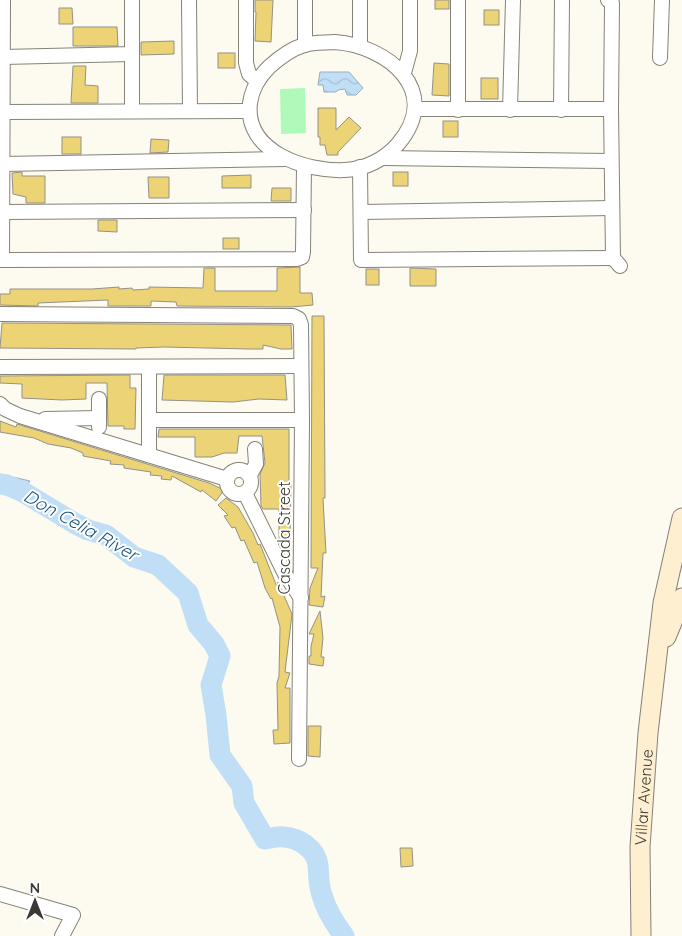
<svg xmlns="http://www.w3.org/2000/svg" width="682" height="936" font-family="Quicksand,sans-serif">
	<defs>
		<pattern id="water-waves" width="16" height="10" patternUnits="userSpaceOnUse" patternTransform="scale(1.25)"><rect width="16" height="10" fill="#c0dff7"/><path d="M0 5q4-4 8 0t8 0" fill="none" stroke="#a6c0d4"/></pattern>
	</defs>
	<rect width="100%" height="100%" fill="#fdfbf0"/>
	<polygon fill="#affabb" points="305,88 306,133 281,134 280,89"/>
	<g fill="url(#water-waves)" stroke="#98adbd">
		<polygon points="320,72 349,72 363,88 356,95 347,95 345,89 338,90 336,92 324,92 323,85 318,85"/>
		<polygon points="0,474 30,481 23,492 0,492"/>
	</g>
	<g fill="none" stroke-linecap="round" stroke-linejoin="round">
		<path stroke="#c0dff7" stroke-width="21" d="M0 484 7 485 23 492 76 524 88 530 106 535 134 557 158 565 188 593 198 625 214 644 220 656 211 685 216 715 220 755 242 786 244 803 265 839C271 838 278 836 284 837 299 838 316 849 318 865 319 875 318 885 322 895 326 910 335 924 344 936"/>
	</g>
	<g fill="#ecd375" stroke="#949288">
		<polygon points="255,0 273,0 271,42 255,41 256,12 255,12"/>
		<rect x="435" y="0" width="14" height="9"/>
		<polygon points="59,8 72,8 73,24 59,24"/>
		<rect x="484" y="10" width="15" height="15"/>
		<polygon points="73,27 117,27 118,46 73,46"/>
		<polygon points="174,41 174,54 141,55 141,42"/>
		<rect x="218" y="53" width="17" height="15"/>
		<polygon points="434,63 449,64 449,96 432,95"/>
		<polygon points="73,66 86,66 85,85 98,86 98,103 71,103"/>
		<rect x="481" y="78" width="17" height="21"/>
		<polygon points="318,108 336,108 336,130 349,117 361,128 338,152 338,155 327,155 325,145 320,145 320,137 318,137"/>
		<rect x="443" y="121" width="15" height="16"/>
		<rect x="62" y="137" width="19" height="17"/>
		<polygon points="151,139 169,140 168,152 150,153"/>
		<polygon points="22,172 22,176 45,176 45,203 26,203 26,197 13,194 12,173"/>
		<rect x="393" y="172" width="15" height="14"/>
		<polygon points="251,175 251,188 222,188 222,176"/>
		<polygon points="148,177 169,177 169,198 149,198"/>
		<polygon points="272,188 291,188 291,201 271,201"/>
		<polygon points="98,220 117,220 117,232 98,231"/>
		<rect x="223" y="238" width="16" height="11"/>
		<polygon points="300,267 300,293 312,293 313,305 291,307 177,306 176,302 151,301 151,306 108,306 108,300 38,303 38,306 0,305 0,294 10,294 10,289 92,289 119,287 119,289 132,288 133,290 149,289 149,287 203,288 204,268 215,268 215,291 277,291 277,268"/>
		<polygon points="410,268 436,269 436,286 410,286"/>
		<rect x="366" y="269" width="13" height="16"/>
		<polygon points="312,316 324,316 325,498 323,498 326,553 323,553 321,597 325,596 323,607 309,605 310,588 318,568 311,568"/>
		<polygon points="2,323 291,325 292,349 281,349 263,345 263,349 249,349 164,347 136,348 136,349 0,348"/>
		<polygon points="130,375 130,388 136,388 135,429 124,429 124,426 108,426 107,383 86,383 86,399 62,400 22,398 22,384 0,383 0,376"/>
		<polygon points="164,375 285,375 287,400 259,399 233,402 162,400"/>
		<polygon points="0,421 16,427 17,424 209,483 224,490 216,501 202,490 201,492 172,476 171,480 161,479 162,476 150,475 151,472 124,468 124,465 110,464 111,461 83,456 83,453 71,448 48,444 34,438 0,432"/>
		<polygon points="159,429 289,429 289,483 291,483 290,539 279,539 279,509 263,509 261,506 260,474 265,463 262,436 239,436 237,453 224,453 212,457 195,457 195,437 158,437"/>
		<polygon points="226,498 238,507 253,533 258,545 260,544 277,587 278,582 292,614 285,672 290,673 285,688 290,688 290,743 274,744 273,730 278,730 277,683 279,676 280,627 272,598 271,599 265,588 257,562 254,563 244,540 241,541 235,527 232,528 224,516 228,515 218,505"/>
		<polygon points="320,611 323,638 321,657 324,657 323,666 309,664 309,656 311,656 311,646 314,634 309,634"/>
		<polygon points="308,726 321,726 320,757 308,756"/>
		<polygon points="400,848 412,848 413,866 401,867"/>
	</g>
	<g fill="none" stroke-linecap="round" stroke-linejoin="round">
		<defs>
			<g id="street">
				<polyline points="3,0 2,260 297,259 302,257 303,252 304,166"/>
				<polyline points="132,0 132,110"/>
				<polyline points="189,0 190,111"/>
				<polyline points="246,0 246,63 249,74 257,81"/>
				<polyline points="305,0 305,45"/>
				<polyline points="608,0 612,3 611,109 613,258 620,266"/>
				<path d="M335 42C388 46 443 91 398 144 385 159 366 169 345 170 306 172 244 152 250 103 252 88 259 77 269 67 279 58 291 49 304 45 314 42 325 43 335 42Z"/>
				<polyline points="360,46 360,0"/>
				<polyline points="3,57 132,54"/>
				<polyline points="660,58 662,0"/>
				<polyline points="404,73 410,51 410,0"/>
				<polyline points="415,109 611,109"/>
				<polyline points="458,110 458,0"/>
				<polyline points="510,110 513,0"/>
				<polyline points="561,110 562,0"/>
				<polyline points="3,112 249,111"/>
				<polyline points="383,158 611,161"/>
				<polyline points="2,164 287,159"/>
				<polyline points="360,167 361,260 613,258"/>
				<polyline points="2,212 304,210"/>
				<polyline points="361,212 612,208"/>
				<polyline points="0,314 293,316 299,319 301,325 302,420 299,759"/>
				<polyline points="0,367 301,366"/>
				<polyline points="99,399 99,427"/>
				<polyline points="0,404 5,409 20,416 227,479"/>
				<polyline points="45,419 99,418"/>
				<polyline points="149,420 302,420"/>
				<polyline points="149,455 149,367"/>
				<circle cx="239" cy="482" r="12"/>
				<polyline points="250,475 256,464 255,449"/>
				<polyline points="245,493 285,574 301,598"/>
				<polyline points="0,894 73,915 62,936"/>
			</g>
			<g id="secondary">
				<polyline points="666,637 682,598"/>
				<path id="s1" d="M641 936 640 847 648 733 663 603 682 518"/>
			</g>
		</defs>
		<use href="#street" stroke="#858279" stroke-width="16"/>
		<use href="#secondary" stroke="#858279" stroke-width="21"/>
		<use href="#street" stroke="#fff" stroke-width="14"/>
		<use href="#secondary" stroke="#feefd0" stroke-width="19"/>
	</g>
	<g text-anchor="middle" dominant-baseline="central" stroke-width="4" stroke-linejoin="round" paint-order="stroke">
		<g font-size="16" fill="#3a3935" stroke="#fff">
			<text transform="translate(284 538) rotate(-90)">Cascada Street</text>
			<text stroke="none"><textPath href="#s1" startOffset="139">Villar Avenue</textPath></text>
		</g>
		<g font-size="18" font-style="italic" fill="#17547b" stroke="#fff">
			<text transform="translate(81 525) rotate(29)">Don Celia River</text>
		</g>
	</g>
	<g transform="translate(35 901)" stroke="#ffffff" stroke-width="4" paint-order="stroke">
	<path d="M0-4L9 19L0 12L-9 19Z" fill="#3a3935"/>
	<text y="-8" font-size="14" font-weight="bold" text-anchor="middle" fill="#3a3935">N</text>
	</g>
</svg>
